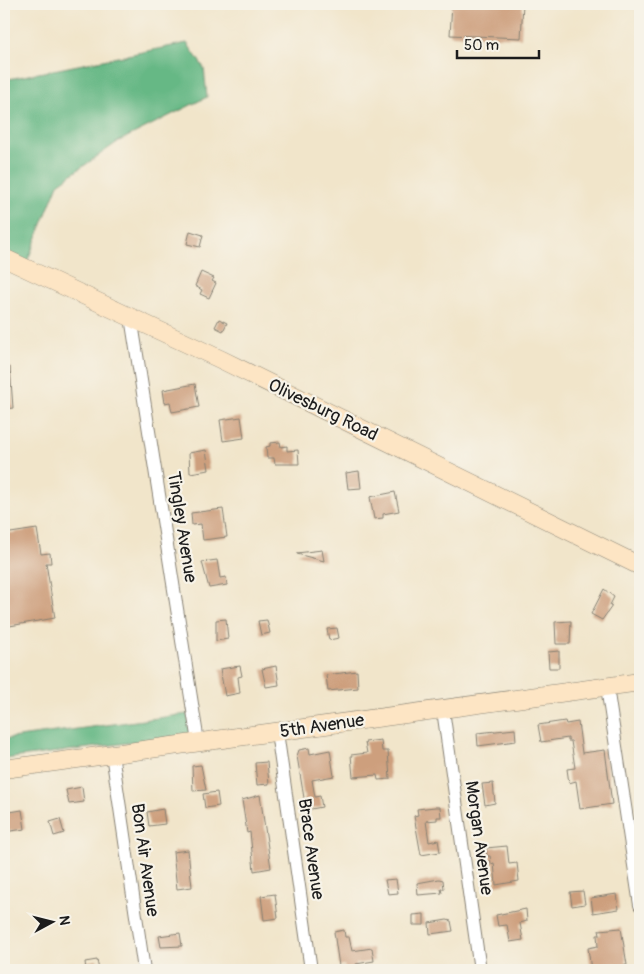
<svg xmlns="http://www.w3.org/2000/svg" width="644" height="974" font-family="Pangolin,sans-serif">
	<rect width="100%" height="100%" fill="#f7f3e8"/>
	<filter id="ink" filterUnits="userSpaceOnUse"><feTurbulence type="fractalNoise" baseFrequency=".02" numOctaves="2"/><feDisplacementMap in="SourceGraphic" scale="10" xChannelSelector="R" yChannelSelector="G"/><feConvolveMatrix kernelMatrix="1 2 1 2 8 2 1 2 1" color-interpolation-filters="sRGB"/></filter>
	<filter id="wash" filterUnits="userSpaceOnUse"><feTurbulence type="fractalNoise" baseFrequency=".0096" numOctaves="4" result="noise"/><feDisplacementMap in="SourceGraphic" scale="20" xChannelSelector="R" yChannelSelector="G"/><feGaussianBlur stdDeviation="1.12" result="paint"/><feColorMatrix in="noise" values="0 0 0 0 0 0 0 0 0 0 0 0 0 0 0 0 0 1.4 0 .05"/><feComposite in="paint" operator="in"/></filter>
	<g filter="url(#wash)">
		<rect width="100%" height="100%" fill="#f1e5ca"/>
		<g fill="#66b885" stroke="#416a50">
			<polygon points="187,43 204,68 207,97 119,141 58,184 27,262 4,251 4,80"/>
			<polygon points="187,714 191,730 189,735 4,759 4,739"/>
		</g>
		<g id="blocks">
			<g fill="#cd9f7d">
				<polygon points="452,4 523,4 521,38 450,35"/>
				<polygon points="190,231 203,235 200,247 187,244"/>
				<polygon points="201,272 214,278 212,281 216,283 209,298 200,294 202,290 195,286"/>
				<polygon points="219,319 227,323 223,331 215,327"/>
				<polygon points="4,367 10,367 13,408 4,409"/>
				<polygon points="195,384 199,407 172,412 170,402 165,403 163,390"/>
				<polygon points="241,417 244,438 223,441 220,420"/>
				<polygon points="280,442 281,447 287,446 287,451 298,450 299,464 275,464 274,458 267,458 266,447 270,446 270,443"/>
				<polygon points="206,450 209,470 190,473 189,453"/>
				<polygon points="359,471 361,488 348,489 346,473"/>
				<polygon points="395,492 399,511 383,514 383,518 374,519 370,497"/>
				<polygon points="223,509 227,537 203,540 201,524 192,525 191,513"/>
				<polygon points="37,529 41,554 50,553 51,563 46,563 55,618 4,627 4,534"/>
				<polygon points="322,550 324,561 297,554 297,553"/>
				<polygon points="217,560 220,578 226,577 227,585 209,588 202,562"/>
				<polygon points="604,589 614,597 610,605 612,606 602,620 591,614"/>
				<polygon points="226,619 228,639 216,641 216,620"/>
				<polygon points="267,620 270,633 261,635 258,621"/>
				<polygon points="571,621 570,644 556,644 555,622"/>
				<polygon points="337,628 339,638 329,640 327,629"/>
				<polygon points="559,651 559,668 549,668 548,652"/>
				<polygon points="240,666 242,676 238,677 240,693 225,696 220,669"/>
				<polygon points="276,666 279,685 266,687 262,669"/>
				<polygon points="357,671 358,688 328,691 326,675"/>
				<polygon points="565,721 566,724 578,722 582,753 605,750 612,804 580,809 576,781 569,783 567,769 575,768 571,741 568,741 568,738 541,742 538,725"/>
				<polygon points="515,729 516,741 478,746 477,733"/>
				<polygon points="381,740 382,751 388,751 390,779 378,780 377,775 353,777 351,755 367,753 365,742"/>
				<polygon points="309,748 310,754 330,750 334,776 312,780 315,797 320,796 322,807 306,810 297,756 299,750"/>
				<polygon points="267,762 269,784 257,785 255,763"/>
				<polygon points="201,765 206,790 193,791 192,766"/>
				<polygon points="493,783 495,803 485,805 482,784"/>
				<polygon points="82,787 84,802 69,804 66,790"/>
				<polygon points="217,792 219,806 205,808 203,794"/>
				<polygon points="260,795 271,868 254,871 250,832 247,833 242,800"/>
				<polygon points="435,807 440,807 441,817 437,817 437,820 426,821 429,842 438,840 440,852 421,855 414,816 418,815 417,809"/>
				<polygon points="163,809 165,824 149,826 147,812"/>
				<polygon points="22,810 25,829 4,832 4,813"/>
				<polygon points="60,819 64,833 54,836 50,822"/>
				<polygon points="507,846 509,864 517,863 519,881 496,885 494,863 491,864 490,856 487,856 486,848"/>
				<polygon points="188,850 192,887 177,889 173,852"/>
				<polygon points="396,879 398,893 388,894 385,880"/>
				<polygon points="439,879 443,880 444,889 441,889 442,893 418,895 417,883"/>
				<polygon points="583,891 585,904 572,906 570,892"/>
				<polygon points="275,894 278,918 264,920 261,896"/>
				<polygon points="617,894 619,909 593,913 591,898"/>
				<polygon points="526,909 527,921 520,923 523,940 510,942 507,925 498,926 496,915"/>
				<polygon points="424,914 424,925 413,925 413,915"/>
				<polygon points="447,920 451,921 453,931 430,934 429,923"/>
				<polygon points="621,928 627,965 615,967 615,970 591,970 588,948 598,946 597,935 600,935 599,930"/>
				<polygon points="344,930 345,937 349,937 352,951 372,948 374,961 356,964 357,969 348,970 345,970 344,965 339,966 334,932"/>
				<polygon points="180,933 182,946 161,947 159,936"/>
				<polygon points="97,960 99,970 86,970 85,962"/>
			</g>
		</g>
	</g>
	<g filter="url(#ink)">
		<use href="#blocks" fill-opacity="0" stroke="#868073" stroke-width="1"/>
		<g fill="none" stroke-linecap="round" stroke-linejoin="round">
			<defs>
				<g id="street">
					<polyline points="131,317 198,742"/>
					<polyline points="607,687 640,905"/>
					<polyline points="443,710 480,970"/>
					<polyline points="277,732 311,970"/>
					<polyline points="112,754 144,970"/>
				</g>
				<g id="secondary">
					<polyline points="4,258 222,360 640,566"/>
					<polyline points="4,769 640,682"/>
				</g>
			</defs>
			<use href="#street" stroke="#868073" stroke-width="14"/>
			<use href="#secondary" stroke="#868073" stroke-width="19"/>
			<use href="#street" stroke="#fff" stroke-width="12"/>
			<use href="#secondary" stroke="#fde5c4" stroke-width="18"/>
		</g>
	</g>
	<g text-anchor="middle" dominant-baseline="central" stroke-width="4.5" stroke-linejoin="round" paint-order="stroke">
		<g font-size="18" fill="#1c1c1c" stroke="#f7f3e8">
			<text transform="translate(323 410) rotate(26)">Olivesburg Road</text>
			<text transform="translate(182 527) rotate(81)">Tingley Avenue</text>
			<text transform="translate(322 726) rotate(-8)">5th Avenue</text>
			<text transform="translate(479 838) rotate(82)">Morgan Avenue</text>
			<text transform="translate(311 849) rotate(82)">Brace Avenue</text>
			<text transform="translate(145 860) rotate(82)">Bon Air Avenue</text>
		</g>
	</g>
	<rect width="644" height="974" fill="none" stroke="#f7f3e8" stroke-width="20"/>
	<g transform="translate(52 922) rotate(83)" stroke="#f7f3e8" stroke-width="4" paint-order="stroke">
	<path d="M0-4L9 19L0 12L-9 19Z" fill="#1c1c1c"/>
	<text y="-8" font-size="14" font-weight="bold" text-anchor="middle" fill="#1c1c1c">N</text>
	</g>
	<path d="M457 50v8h82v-8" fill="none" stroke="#1c1c1c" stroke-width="2.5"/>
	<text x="464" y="50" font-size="15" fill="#1c1c1c" stroke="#f7f3e8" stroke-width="4" paint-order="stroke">50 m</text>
</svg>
